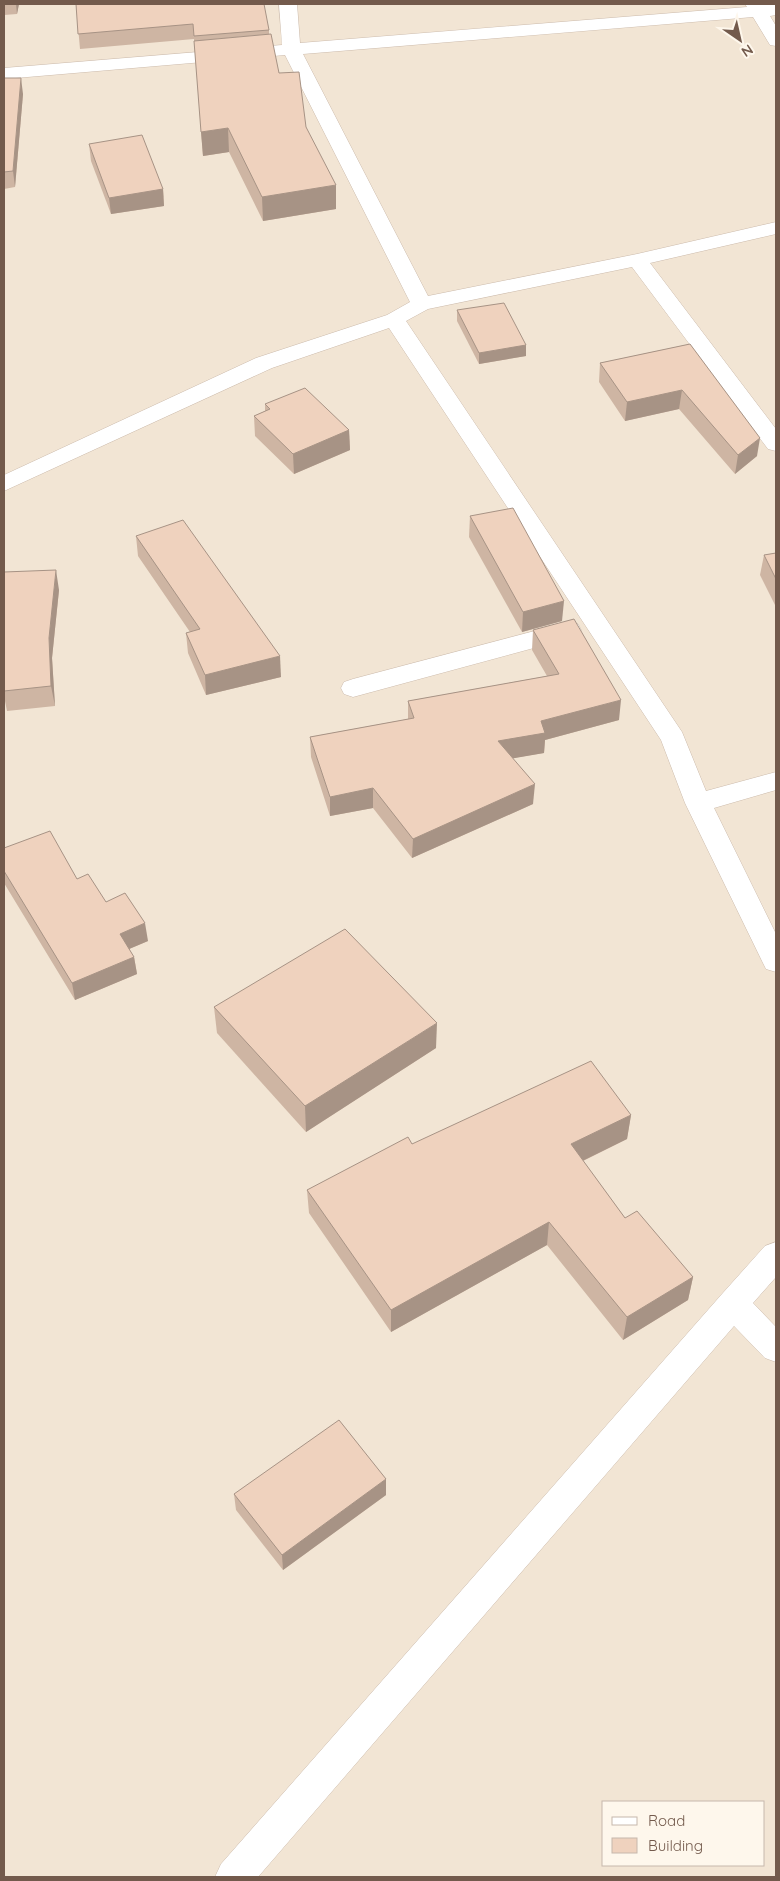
<svg xmlns="http://www.w3.org/2000/svg" width="780" height="1881" font-family="Quicksand,sans-serif">
	<rect width="100%" height="100%" fill="#fbf3e5"/>
	<path fill="#f2e5d4" fill-rule="evenodd" d="M4 4H776V1877H4ZM604 1802H764V1865H604Z"/>
	<g fill="none" stroke-linecap="round" stroke-linejoin="round">
		<defs>
			<g id="minor">
				<polygon points="279,4 297,4 300,43 747,7 745,4 776,5 776,15 770,16 776,26 776,46 770,45 753,17 303,54 428,296 637,254 776,222 776,234 650,263 776,429 776,451 768,449 632,267 428,309 406,321 682,732 706,791 776,772 776,790 714,808 776,934 776,972 766,969 762,961 685,803 661,740 389,328 272,368 4,491 4,475 256,358 387,315 410,302 285,55 4,79 4,68 282,45"/>
				<polygon points="569,622 578,624 581,630 578,636 353,697 344,694 341,688 344,682 353,679"/>
				<polygon points="776,1242 776,1277 753,1303 776,1327 776,1362 765,1358 734,1326 258,1877 215,1877 221,1864 722,1294 765,1246"/>
			</g>
		</defs>
		<use href="#minor" stroke="#ccbbac" stroke-width="1"/>
		<use href="#minor" fill="#fff" fill-rule="evenodd"/>
	</g>
	<g fill="#ceb5a3">
		<polygon points="4,4 19,4 17,14 4,15"/>
		<polygon points="76,4 269,30 269,34 279,73 306,127 336,209 263,221 229,152 203,156 194,39 80,49"/>
		<polygon points="485,4 532,4 486,5"/>
		<polygon points="4,78 23,94 15,187 4,189"/>
		<polygon points="89,144 163,189 164,206 111,214 91,161"/>
		<polygon points="457,310 526,345 526,356 479,364 457,321"/>
		<polygon points="690,344 757,456 735,474 679,409 625,421 599,382 600,363"/>
		<polygon points="265,404 349,430 350,450 294,474 255,436 254,416 265,411"/>
		<polygon points="470,516 562,621 522,632 469,537"/>
		<polygon points="136,536 281,677 206,695 188,653 186,633 190,632 138,556"/>
		<polygon points="776,553 776,607 760,575 764,555"/>
		<polygon points="4,572 59,590 52,658 55,706 7,711 4,696"/>
		<polygon points="533,630 619,720 545,740 544,753 513,758 533,804 412,858 373,808 330,816 311,757 310,737 408,719 408,701 547,676 532,650"/>
		<polygon points="4,848 77,879 106,902 148,941 129,949 134,957 137,974 75,1000 4,883"/>
		<polygon points="214,1007 436,1048 306,1132 217,1033"/>
		<polygon points="631,1115 627,1139 583,1161 625,1218 693,1277 688,1300 623,1340 547,1245 391,1332 309,1213 307,1190 412,1144"/>
		<polygon points="386,1479 386,1495 283,1570 236,1510 234,1494"/>
	</g>
	<g fill="#a79385">
		<polygon points="16,4 19,4 17,14"/>
		<polygon points="21,78 23,94 15,187 13,171"/>
		<polygon points="228,128 229,152 203,156 201,132"/>
		<polygon points="336,185 336,209 263,221 262,197"/>
		<polygon points="163,189 164,206 111,214 109,198"/>
		<polygon points="526,345 526,356 479,364 479,353"/>
		<polygon points="682,390 679,409 625,421 627,402"/>
		<polygon points="349,430 350,450 294,474 293,454"/>
		<polygon points="760,438 757,456 735,474 738,455"/>
		<polygon points="56,570 59,590 52,658 55,706 51,686 49,638"/>
		<polygon points="564,601 562,621 522,632 523,612"/>
		<polygon points="280,656 281,677 206,695 205,675"/>
		<polygon points="621,700 619,720 545,740 544,753 497,761 498,741 541,721"/>
		<polygon points="535,784 533,804 412,858 413,839"/>
		<polygon points="373,788 373,808 330,816 330,797"/>
		<polygon points="145,923 148,941 122,952 120,934"/>
		<polygon points="134,957 137,974 75,1000 72,983"/>
		<polygon points="437,1023 436,1048 306,1132 305,1106"/>
		<polygon points="631,1115 627,1139 568,1168 571,1144"/>
		<polygon points="549,1222 547,1245 391,1332 391,1310"/>
		<polygon points="693,1277 688,1300 623,1340 627,1317"/>
		<polygon points="386,1479 386,1495 283,1570 282,1555"/>
	</g>
	<g fill="#efd2be" stroke="#a79385">
		<polygon points="76,4 264,4 269,30 194,36 193,24 78,34"/>
		<polygon points="271,34 279,73 299,72 306,127 336,185 262,197 228,128 201,132 194,41"/>
		<polygon points="4,78 21,78 13,171 4,172"/>
		<polygon points="142,135 163,189 109,198 89,144"/>
		<polygon points="504,303 526,345 479,353 457,310"/>
		<polygon points="690,344 760,438 738,455 682,390 627,402 600,363"/>
		<polygon points="305,388 349,430 293,454 254,416 270,409 265,404"/>
		<polygon points="513,508 564,601 523,612 470,516"/>
		<polygon points="183,520 280,656 205,675 186,633 200,629 136,536"/>
		<polygon points="776,553 776,579 764,555"/>
		<polygon points="56,570 49,638 51,686 4,691 4,572"/>
		<polygon points="574,619 621,700 541,721 545,733 498,741 535,784 413,839 373,788 330,797 310,737 414,718 408,701 559,674 533,630"/>
		<polygon points="50,831 77,879 88,874 106,902 125,893 145,923 120,934 134,957 72,983 4,871 4,848"/>
		<polygon points="345,929 437,1023 305,1106 214,1007"/>
		<polygon points="591,1061 631,1115 571,1144 625,1218 637,1211 693,1277 627,1317 549,1222 391,1310 307,1190 408,1137 412,1144"/>
		<polygon points="339,1420 386,1479 282,1555 234,1494"/>
	</g>
	<rect width="780" height="1881" fill="none" stroke="#735a4c" stroke-width="10"/>
	<rect x="602" y="1801" width="162" height="65" fill="#fef7ec" stroke="#c6b8ac"/>
	<rect x="612" y="1817" width="25" height="8" fill="#ffffff" stroke="#c6b8ac"/>
	<text x="648" y="1826" font-size="15" fill="#735a4c">Road</text>
	<rect x="612" y="1838" width="25" height="15" fill="#efd2be" stroke="#c6b8ac"/>
	<text x="648" y="1851" font-size="15" fill="#735a4c">Building</text>
	<g transform="translate(740 40) rotate(146)" stroke="#fef7ec" stroke-width="4" paint-order="stroke">
	<path d="M0-4L9 19L0 12L-9 19Z" fill="#735a4c"/>
	<text y="-8" font-size="14" font-weight="bold" text-anchor="middle" fill="#735a4c">N</text>
	</g>
</svg>
